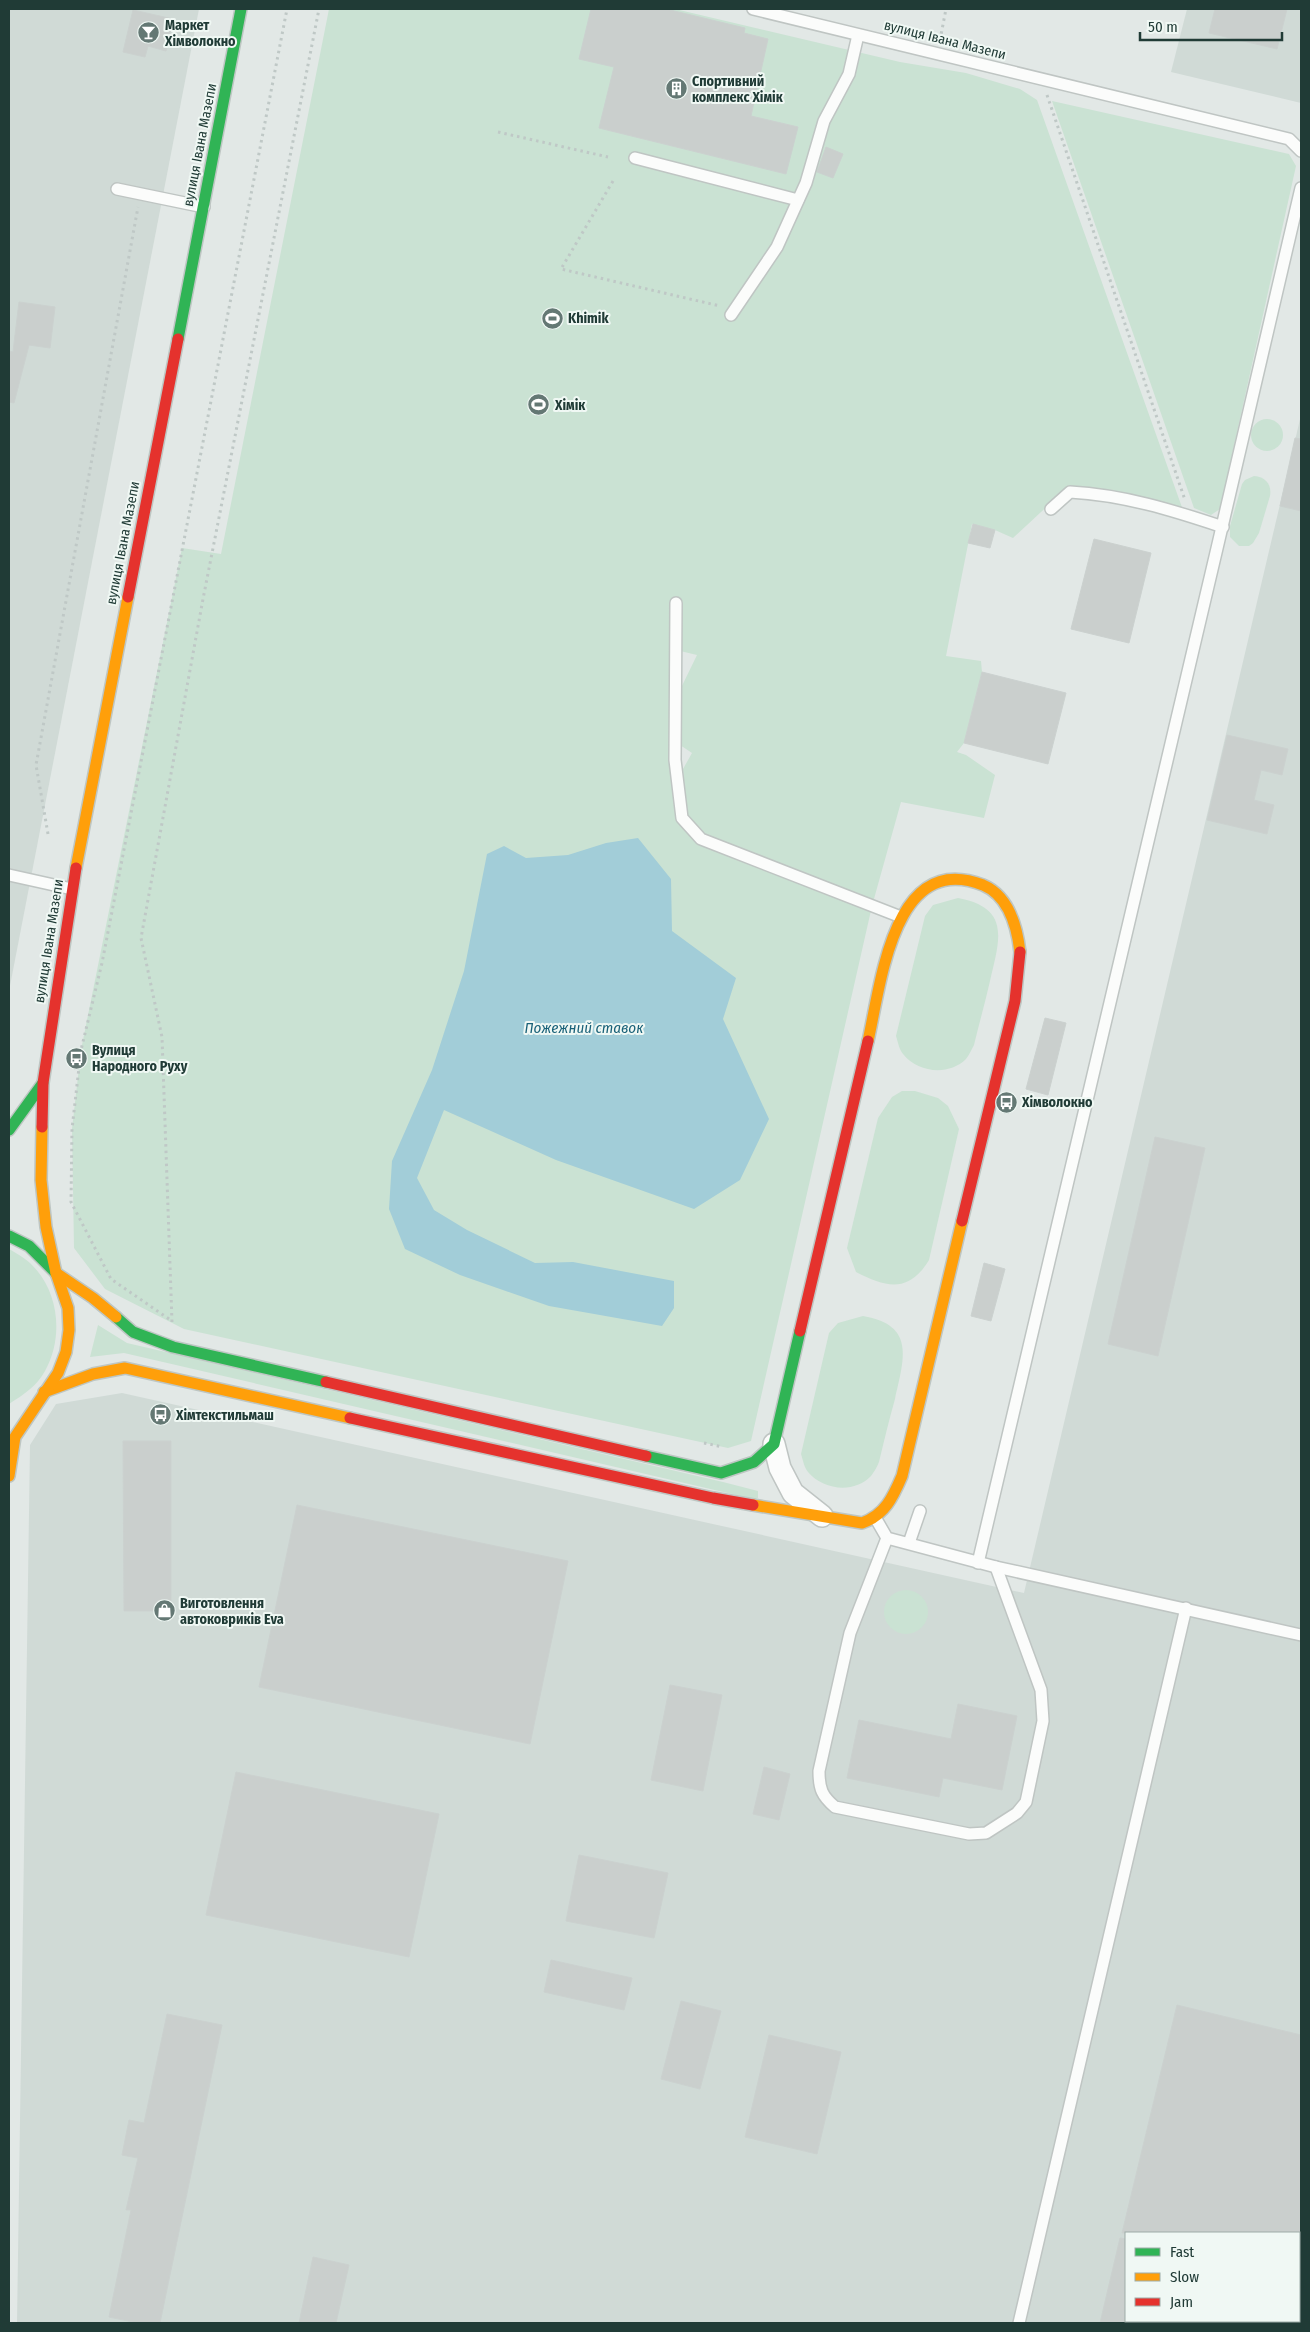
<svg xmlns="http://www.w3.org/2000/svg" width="1310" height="2332" font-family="'Fira Sans Condensed',sans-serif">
	<rect width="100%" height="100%" fill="#e2e8e6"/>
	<g fill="#d0dad6" fill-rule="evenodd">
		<polygon points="9,9 199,9 9,991"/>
		<polygon points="1187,9 1301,9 1301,103 1171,72"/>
		<path d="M1301 415V2323H17L30 1445 56 1404 122 1393 1024 1593ZM1126 2233H1299V2321H1126Z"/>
	</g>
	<g fill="#cae2d3" fill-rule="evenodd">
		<path d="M329 9H675L900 62 966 73 1020 89 1037 100 1184 513 1108 491 1068 487 1013 538 995 530 972 524 946 656 981 661 982 672 964 743 957 752 966 755 995 775 984 818 901 802 872 906 751 1441 728 1448 184 1329 105 1289 74 1248 72 1129 81 1050 182 548 221 554ZM676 650 697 655 680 690V745L692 753 683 769 686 811 699 836 682 818Z"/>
		<polygon points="1052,101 1289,154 1296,166 1220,509 1211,515 1194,508"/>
		<circle cx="1267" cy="435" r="16"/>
		<path d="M1254 476C1266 477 1272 485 1270 496L1259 533 1253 543 1249 546H1239L1230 537V526L1242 484 1245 480Z"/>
		<path d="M958 898C1012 908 999 941 990 981 985 1003 979 1024 974 1045 972 1049 969 1055 966 1059 949 1076 918 1073 903 1054 899 1049 898 1042 896 1036L925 916 933 905Z"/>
		<path d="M902 1091H915L938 1098 948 1106 959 1129 929 1260C909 1293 887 1288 856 1272L847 1248 878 1118 892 1097Z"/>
		<path d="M9 1249C16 1253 25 1258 31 1264 59 1291 64 1337 45 1371 37 1386 23 1395 9 1404Z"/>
		<path d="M863 1316C916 1325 904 1359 895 1399 889 1420 884 1441 879 1462 877 1467 874 1472 871 1476 854 1494 823 1490 808 1472 804 1467 803 1460 801 1454L829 1333 838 1323Z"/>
		<polygon points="98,1325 127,1343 723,1482 758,1491 758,1498 749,1498 124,1353 90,1357"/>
		<circle cx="906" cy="1612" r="22"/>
	</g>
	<polygon fill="#a2cdd8" points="638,838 671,879 672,931 736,978 723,1019 769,1119 740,1180 694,1209 556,1160 444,1110 417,1178 434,1210 467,1230 535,1263 573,1262 674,1281 674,1308 662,1326 549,1306 460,1275 405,1249 389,1209 392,1161 432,1070 464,971 487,854 504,846 526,858 568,855 606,843"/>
	<g fill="#cacfcd" stroke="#cbd1cf">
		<polygon points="591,9 666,9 745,28 744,33 768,39 751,116 798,127 786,174 599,128 614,67 579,59"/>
		<polygon points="1215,9 1287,9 1277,49 1209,33"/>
		<polygon points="133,10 173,19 166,51 148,46 145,57 123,52"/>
		<polygon points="826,147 843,154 833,178 817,172"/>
		<polygon points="19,302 55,307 50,348 29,345 14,403 9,402 9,351 13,352"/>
		<polygon points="1295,438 1301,439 1301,511 1280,506"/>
		<polygon points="973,524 995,530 990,548 968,543"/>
		<polygon points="1094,539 1151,553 1129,643 1071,629"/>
		<polygon points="982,672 1066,693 1048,764 964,743"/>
		<polygon points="1227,735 1288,749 1282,775 1261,770 1254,800 1274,805 1267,834 1207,820"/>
		<polygon points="1045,1018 1066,1023 1048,1095 1026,1089"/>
		<polygon points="1155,1137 1205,1148 1158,1356 1108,1344"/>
		<polygon points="984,1263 1005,1269 991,1321 971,1316"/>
		<polygon points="123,1441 171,1441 171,1611 124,1611"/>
		<polygon points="297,1505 568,1561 530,1744 259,1687"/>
		<polygon points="670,1685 722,1695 703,1791 651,1780"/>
		<polygon points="958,1704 1017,1716 1002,1790 943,1778 939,1797 847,1778 859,1720 951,1739"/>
		<polygon points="764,1767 790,1774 779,1820 753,1814"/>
		<polygon points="236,1772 439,1814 409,1957 206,1915"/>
		<polygon points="579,1855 668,1873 654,1938 566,1921"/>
		<polygon points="551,1960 632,1978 624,2010 544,1992"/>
		<polygon points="681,2001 721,2011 700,2089 661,2079"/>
		<polygon points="1177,2005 1301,2035 1301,2233 1122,2233"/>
		<polygon points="167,2014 222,2025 160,2323 138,2323 109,2317 131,2210 126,2210 138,2158 122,2155 129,2120 144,2123"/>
		<polygon points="769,2035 841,2052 817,2154 745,2137"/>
		<polygon points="1120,2238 1126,2239 1126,2323 1100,2323"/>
		<polygon points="313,2257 349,2265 336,2323 299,2323"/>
	</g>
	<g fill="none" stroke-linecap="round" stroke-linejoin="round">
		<defs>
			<g id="lane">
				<polyline points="753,9 1289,139 1301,151"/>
				<polyline points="635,158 798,200"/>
				<polyline points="117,189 204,207"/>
				<polyline points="731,315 777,247 806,183 824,121 849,74 858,35"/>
				<path d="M1051 509 1070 492C1124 495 1172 510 1223 527"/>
				<polyline points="676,603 675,760 682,818 701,839 901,917"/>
				<polyline points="9,875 72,889"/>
				<polyline points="876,1519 887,1538 996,1567 1301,1635"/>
				<path d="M887 1538 850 1633 819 1771C819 1789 822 1796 835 1807L969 1834 986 1833 1017 1813 1026 1802 1043 1721 1041 1690 996 1567"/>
				<polyline points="909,1543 920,1511"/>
				<path d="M978 1563C1082 1104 1196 647 1301 188"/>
				<polyline points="1019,2323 1186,1608"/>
			</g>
			<polyline id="street" points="774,1444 780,1468 793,1493 822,1516"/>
			<g id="fast">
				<polyline points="178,339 241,9"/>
				<polyline points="9,1130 43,1083"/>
				<polyline points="9,1236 29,1246 56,1273"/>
				<polyline points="116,1317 133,1332 173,1347 326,1382"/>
				<polyline points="646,1456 721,1473 754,1462 774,1444 800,1331"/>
			</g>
			<g id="slow">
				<polyline points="76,868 128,597"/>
				<path d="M868 1041C881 984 893 850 983 885 1009 896 1017 926 1020 952"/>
				<polyline points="56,1273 93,1298 116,1317"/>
				<polyline points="44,1392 93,1374 125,1368 350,1418"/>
				<polyline points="9,1476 15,1437 58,1373 66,1352 69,1330 68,1308 56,1273 46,1227 41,1180 42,1127"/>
				<path d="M753 1505 862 1523C885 1515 893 1497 902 1476L962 1221"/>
			</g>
			<g id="jam">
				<polyline points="128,597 178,339"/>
				<polyline points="42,1127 43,1083 76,868"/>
				<polyline points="962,1221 1015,1001 1020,952"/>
				<polyline points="800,1331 868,1041"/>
				<polyline points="326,1382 646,1456"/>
				<polyline points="350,1418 713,1498 753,1505"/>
			</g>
		</defs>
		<use href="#lane" stroke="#bfc5c3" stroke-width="14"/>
		<use href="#street" stroke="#bfc5c3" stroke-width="24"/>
		<use href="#fast" stroke="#bec6c3" stroke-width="14"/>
		<use href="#slow" stroke="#bec6c3" stroke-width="14"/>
		<use href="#jam" stroke="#bec6c3" stroke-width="14"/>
		<g stroke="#bfc8c6" stroke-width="3" stroke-dasharray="2.5 4" stroke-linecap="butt">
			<polyline points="940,40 946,9"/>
			<polyline points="1047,95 1185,500"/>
			<polyline points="498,132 608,157"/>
			<polyline points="613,181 561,269 720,306"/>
			<polyline points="48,834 36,765 138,207"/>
			<polyline points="169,1319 111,1279 71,1202 72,1129 81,1050 102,963 287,9"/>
			<polyline points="172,1322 162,1037 141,938 203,599 319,9"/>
			<polyline points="704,1443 723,1447"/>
		</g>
		<use href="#lane" stroke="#fbfcfb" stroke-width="11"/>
		<use href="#street" stroke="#fbfcfb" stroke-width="21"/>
		<use href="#fast" stroke="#30b455" stroke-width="11"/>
		<use href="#slow" stroke="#ff9f0a" stroke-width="11"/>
		<use href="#jam" stroke="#e5322d" stroke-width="11"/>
	</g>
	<defs>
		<symbol id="bar-disc" viewBox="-11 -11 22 22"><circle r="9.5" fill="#647874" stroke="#f0f8f4"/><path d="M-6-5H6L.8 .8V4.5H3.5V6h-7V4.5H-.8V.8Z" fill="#fff"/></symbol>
		<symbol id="building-disc" viewBox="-11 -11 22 22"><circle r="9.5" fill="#647874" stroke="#f0f8f4"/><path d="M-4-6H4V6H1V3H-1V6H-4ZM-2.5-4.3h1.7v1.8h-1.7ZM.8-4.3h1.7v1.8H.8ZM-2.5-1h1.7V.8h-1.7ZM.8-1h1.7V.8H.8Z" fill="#fff"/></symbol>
		<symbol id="stadium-disc" viewBox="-11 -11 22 22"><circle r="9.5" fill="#647874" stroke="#f0f8f4"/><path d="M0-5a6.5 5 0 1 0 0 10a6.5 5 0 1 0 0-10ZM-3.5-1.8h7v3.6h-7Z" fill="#fff"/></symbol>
		<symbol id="bus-disc" viewBox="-11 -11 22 22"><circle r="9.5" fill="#647874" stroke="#f0f8f4"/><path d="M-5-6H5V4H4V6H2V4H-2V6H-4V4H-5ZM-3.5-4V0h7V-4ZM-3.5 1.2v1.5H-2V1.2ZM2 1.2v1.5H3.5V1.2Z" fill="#fff"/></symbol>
		<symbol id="shop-disc" viewBox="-11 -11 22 22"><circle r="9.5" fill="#647874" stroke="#f0f8f4"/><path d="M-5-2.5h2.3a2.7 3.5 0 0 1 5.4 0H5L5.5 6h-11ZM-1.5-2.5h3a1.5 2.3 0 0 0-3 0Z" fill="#fff"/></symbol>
	</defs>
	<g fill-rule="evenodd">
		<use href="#bar-disc" x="136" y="20" width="25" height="25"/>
		<use href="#building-disc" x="664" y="76" width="25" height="25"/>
		<use href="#stadium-disc" x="540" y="306" width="25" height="25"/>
		<use href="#stadium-disc" x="526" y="392" width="25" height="25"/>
		<use href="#bus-disc" x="64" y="1046" width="25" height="25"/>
		<use href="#bus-disc" x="994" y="1090" width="25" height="25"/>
		<use href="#bus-disc" x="148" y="1402" width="25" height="25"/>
		<use href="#shop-disc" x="152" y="1598" width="25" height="25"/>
	</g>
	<g text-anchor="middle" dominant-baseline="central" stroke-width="4" stroke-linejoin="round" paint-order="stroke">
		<g font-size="14" font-weight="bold" fill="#203b36" stroke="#f0f8f4" text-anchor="start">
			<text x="165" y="25">Маркет<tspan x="165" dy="16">Хімволокно</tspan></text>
			<text x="692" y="81">Спортивний<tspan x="692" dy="16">комплекс Хімік</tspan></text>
			<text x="568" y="318">Khimik</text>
			<text x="555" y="405">Хімік</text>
			<text x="92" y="1050">Вулиця<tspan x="92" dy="16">Народного Руху</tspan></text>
			<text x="1022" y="1102">Хімволокно</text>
			<text x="176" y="1415">Хімтекстильмаш</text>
			<text x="180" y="1603">Виготовлення<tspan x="180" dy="16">автоковриків Eva</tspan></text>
		</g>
		<g font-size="14" fill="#203b36" stroke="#f0f8f4">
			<text transform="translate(945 40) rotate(14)">вулиця Івана Мазепи</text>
			<text transform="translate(200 145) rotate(-79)">вулиця Івана Мазепи</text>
			<text transform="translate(123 543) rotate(-79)">вулиця Івана Мазепи</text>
			<text transform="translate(49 941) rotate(-81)">вулиця Івана Мазепи</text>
		</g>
		<g font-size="15" font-style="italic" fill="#196178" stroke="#f0f8f4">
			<text x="584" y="1028">Пожежний ставок</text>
		</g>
	</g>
	<rect width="1310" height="2332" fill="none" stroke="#203b36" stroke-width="20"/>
	<rect x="1125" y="2232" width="175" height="90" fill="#f0f8f4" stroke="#9daca8"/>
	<rect x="1135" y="2248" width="25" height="8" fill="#30b455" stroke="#9daca8"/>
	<text x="1170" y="2257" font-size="15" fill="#203b36">Fast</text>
	<rect x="1135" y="2273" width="25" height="8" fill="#ff9f0a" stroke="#9daca8"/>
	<text x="1170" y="2282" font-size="15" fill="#203b36">Slow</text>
	<rect x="1135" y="2298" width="25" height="8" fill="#e5322d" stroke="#9daca8"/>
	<text x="1170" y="2307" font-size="15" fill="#203b36">Jam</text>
	<path d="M1140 32v8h142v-8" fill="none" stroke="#203b36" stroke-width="2.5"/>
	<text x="1148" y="32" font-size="15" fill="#203b36" stroke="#f0f8f4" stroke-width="4" paint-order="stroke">50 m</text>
</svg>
